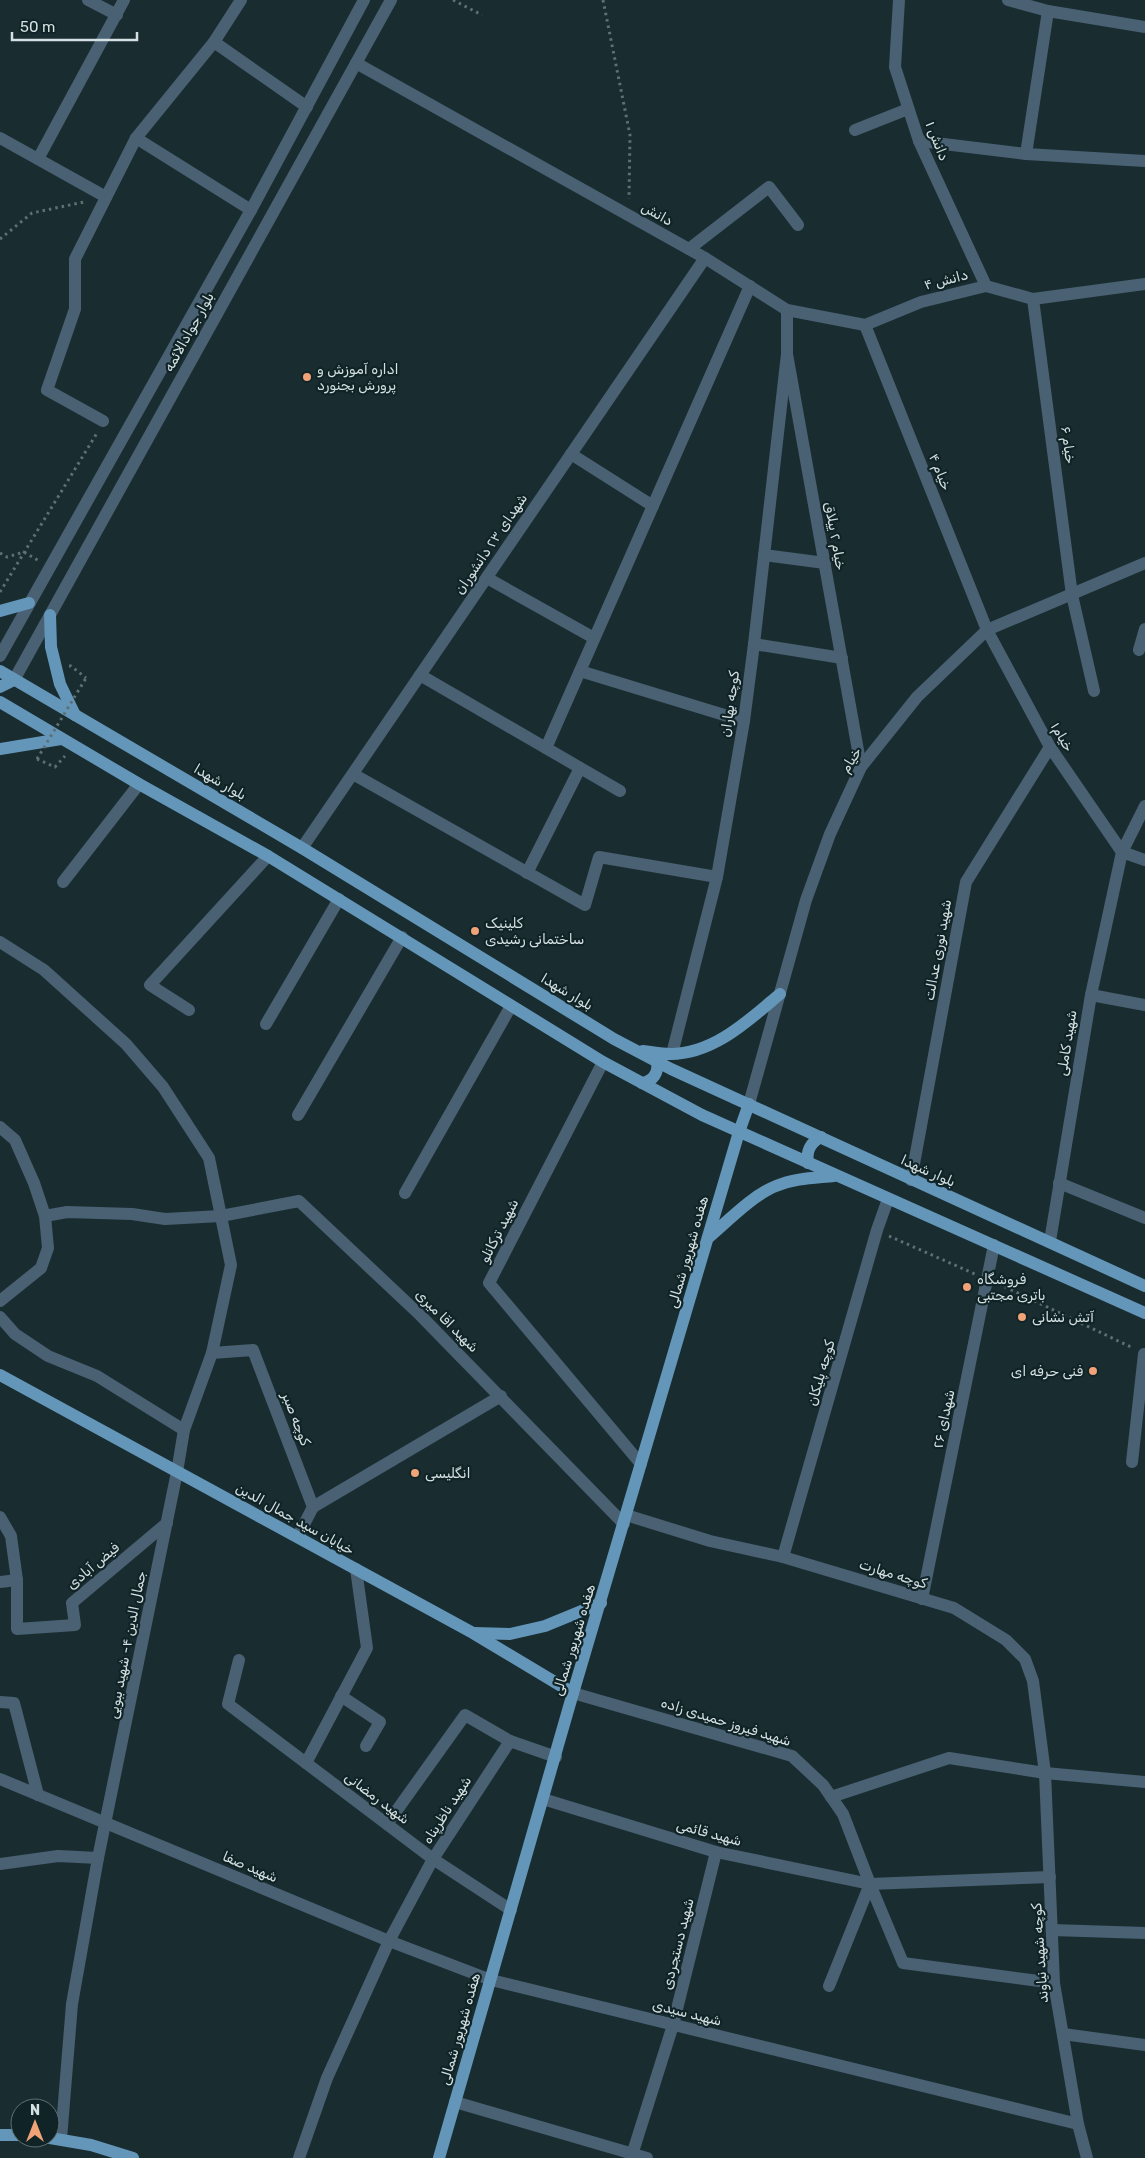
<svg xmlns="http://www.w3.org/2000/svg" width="1145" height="2158" font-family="Rubik,Cairo,sans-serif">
	<rect width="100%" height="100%" fill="#192d31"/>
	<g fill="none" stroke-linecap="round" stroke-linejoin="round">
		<g stroke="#5f7073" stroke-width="3" stroke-dasharray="2.5 4" stroke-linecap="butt">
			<polyline points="453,0 482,15"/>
			<polyline points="603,0 630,135 629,199"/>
			<polyline points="0,239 32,213 84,202"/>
			<polyline points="0,553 7,557 24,552 39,561"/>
			<polyline points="0,592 97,433"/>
			<polyline points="69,666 71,666 86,678"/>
			<polyline points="37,759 55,767 65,756"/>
			<polyline points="889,1236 975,1274"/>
			<polyline points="999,1284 1133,1348"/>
		</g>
		<g stroke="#496172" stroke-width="12">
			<polyline points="88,0 117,15"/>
			<polyline points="899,0 895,67 919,141 986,286"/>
			<polyline points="1008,0 1048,11 1145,27"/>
			<polyline points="214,42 307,107"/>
			<polyline points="356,63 705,258 787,310 865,325 921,302 986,286 1033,299 1145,284"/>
			<polyline points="855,130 908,109"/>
			<polyline points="0,138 106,197"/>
			<polyline points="136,138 251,210"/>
			<polyline points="919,141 1026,154 1145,161"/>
			<polyline points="1026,154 1048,11"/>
			<polyline points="38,159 124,0"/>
			<polyline points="689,249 769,187 798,225"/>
			<polyline points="1033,299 1072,595 1094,691"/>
			<polyline points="787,310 787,354 861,767"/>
			<polyline points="865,325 987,630 1050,747 1122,852"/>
			<polyline points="103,421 47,390 75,309 75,259 136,138 214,42 241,0"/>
			<polyline points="571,454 653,506"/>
			<polyline points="764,555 825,563"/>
			<polyline points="487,578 594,638"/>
			<polyline points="754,644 842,658"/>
			<polyline points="1139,650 1145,629"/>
			<polyline points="0,656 251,210 364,0"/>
			<polyline points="580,671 744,721"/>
			<polyline points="420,675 620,791"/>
			<polyline points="14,680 391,0"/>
			<polyline points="546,748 750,286"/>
			<polyline points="353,774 585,905 599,857 717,877"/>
			<polyline points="302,848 705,258"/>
			<polyline points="1122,852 1145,860"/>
			<polyline points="527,873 580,768"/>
			<polyline points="63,882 139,784"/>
			<polyline points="0,942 44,970 126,1044 163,1087 209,1158 231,1265 212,1353 184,1430 177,1472 98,1858 72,2004 61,2139"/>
			<polyline points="1091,995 1145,1005"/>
			<polyline points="189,1010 150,985 268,856"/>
			<polyline points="266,1024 339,899"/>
			<polyline points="672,1054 717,877 744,721 754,644 787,354"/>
			<polyline points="603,1062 489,1283 641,1464"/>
			<polyline points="749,1104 806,900 830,834 861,767 917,697 987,630 1145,563"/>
			<polyline points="298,1115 402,937"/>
			<polyline points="0,1127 15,1140 34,1183 45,1216 48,1248 41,1268 0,1301"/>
			<polyline points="911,1180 966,882 1050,747"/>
			<polyline points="1059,1183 1145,1218"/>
			<polyline points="405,1193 511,1006"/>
			<polyline points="45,1216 67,1212 132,1214 165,1219 221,1216 299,1201 420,1315 624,1524"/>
			<polyline points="1050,1241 1091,995 1122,852 1145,806"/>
			<polyline points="0,1317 15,1334 48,1356 97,1376 184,1430"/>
			<polyline points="212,1353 253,1350 313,1507 298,1536"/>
			<polyline points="1132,1462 1144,1354"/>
			<polyline points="313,1507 501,1396"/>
			<polyline points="626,1515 710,1541 783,1557 954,1608 1006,1640 1025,1659 1033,1681 1045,1773 1054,1983 1078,2124 1087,2158"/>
			<polyline points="0,1517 11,1536 17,1580 17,1629 75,1625 72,1603 167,1523"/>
			<polyline points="783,1557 877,1230 888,1199"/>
			<polyline points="0,1582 17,1580"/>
			<polyline points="922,1599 994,1245"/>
			<polyline points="239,1660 228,1704 433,1859 511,1910"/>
			<polyline points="573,1693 792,1756 823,1785 843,1814 870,1884 829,1986"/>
			<polyline points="341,1696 380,1722 366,1746"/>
			<polyline points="0,1702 14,1703 38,1795"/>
			<polyline points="306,1763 367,1648 356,1569"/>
			<polyline points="0,1779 389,1941 491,1980 1078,2124"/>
			<polyline points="831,1797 949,1758 1045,1773 1145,1782"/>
			<polyline points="543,1799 716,1852 870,1884 1050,1877"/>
			<polyline points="387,1824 465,1715 510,1741"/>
			<polyline points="0,1864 58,1856 98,1858"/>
			<polyline points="870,1884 903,1963 1054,1983"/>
			<polyline points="1052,1930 1145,1933"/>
			<polyline points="1063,2034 1145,2045"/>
			<polyline points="455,2102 647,2158"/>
			<polyline points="299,2158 327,2078 389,1941 433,1859 510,1741 556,1757"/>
			<polyline points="631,2158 673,2025 716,1852"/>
		</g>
		<g stroke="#6496b9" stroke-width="12">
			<polyline points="0,611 29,603"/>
			<polyline points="50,615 51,647 60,684 75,715"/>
			<polyline points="0,671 302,848 614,1039 671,1069 1145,1286"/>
			<polyline points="0,687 14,680"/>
			<polyline points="0,702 139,784 268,856 603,1062 702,1115 1145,1313"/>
			<polyline points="0,749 61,739"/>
			<path d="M643 1051C652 1052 661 1054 670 1054 714 1054 749 1020 780 994"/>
			<path d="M642 1083C653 1081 659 1073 657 1061"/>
			<path d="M808 1163C806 1151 810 1143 821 1137"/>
			<path d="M708 1238C728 1221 753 1195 776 1186 795 1178 815 1178 834 1176"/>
			<polyline points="0,1375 473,1633 573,1693"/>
			<polyline points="474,1633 510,1634 545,1626 601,1603"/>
			<polyline points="0,2135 20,2135"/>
			<polyline points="50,2138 91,2145 133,2158"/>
			<polyline points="439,2158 573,1693 739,1132 749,1104"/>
		</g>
		<polyline stroke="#5f7073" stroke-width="3" stroke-dasharray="2.5 4" stroke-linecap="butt" points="37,759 86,678"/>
	</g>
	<g fill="#efa377" stroke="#102427" stroke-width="2">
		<circle cx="307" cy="377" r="5"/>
		<circle cx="475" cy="931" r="5"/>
		<circle cx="967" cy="1287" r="5"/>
		<circle cx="1022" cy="1317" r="5"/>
		<circle cx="1093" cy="1371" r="5"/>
		<circle cx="415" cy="1473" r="5"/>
	</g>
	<g text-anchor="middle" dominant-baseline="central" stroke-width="4.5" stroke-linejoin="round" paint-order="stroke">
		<g font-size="14" fill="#d4e0e2" stroke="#102427">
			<text transform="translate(937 141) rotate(68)">دانش ۱</text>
			<text transform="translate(657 214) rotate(29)">دانش</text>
			<text transform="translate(946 280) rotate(-14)">دانش ۴</text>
			<text transform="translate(189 332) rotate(-61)">بلوار جوادالائمه</text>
			<text transform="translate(1068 445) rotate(82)">خیام ۶</text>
			<text transform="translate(940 472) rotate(68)">خیام ۴</text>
			<text transform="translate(835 536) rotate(80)">خیام ۲ ییلاق</text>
			<text transform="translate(491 544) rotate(-56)">شهدای ۲۳ دانشوران</text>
			<text transform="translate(730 704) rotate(-82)">کوچه بهاران</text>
			<text transform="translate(1062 737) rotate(59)">خیام۱</text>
			<text transform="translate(851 760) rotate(-58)">خیام</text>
			<text transform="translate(220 782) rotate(30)">بلوار شهدا</text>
			<text transform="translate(938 950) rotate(-80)">شهید نوری عدالت</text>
			<text transform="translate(567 992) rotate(31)">بلوار شهدا</text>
			<text transform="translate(1067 1043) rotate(-81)">شهید کاملی</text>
			<text transform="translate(928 1171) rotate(24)">بلوار شهدا</text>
			<text transform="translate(499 1231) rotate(-63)">شهید ترکانلو</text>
			<text transform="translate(688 1252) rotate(-74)">هفده شهریور شمالی</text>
			<text transform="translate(447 1321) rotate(45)">شهید اقا میری</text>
			<text transform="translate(821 1373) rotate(-74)">کوچه پلیکان</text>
			<text transform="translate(296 1419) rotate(69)">کوچه صبر</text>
			<text transform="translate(944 1419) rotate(-78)">شهدای ۲۶</text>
			<text transform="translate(295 1519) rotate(29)">خیابان سید جمال الدین</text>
			<text transform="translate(93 1566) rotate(-40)">فیض آبادی</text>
			<text transform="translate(893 1574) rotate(17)">کوچه مهارت</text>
			<text transform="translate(574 1640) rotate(-73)">هفده شهریور شمالی</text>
			<text transform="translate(127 1645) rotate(-79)">جمال الدین ۴- شهید ببویی</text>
			<text transform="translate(726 1722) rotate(17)">شهید فیروز حمیدی زاده</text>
			<text transform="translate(377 1798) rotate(37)">شهید رمضانی</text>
			<text transform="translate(447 1810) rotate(-57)">شهید ناظرپناه</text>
			<text transform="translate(709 1833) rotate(15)">شهید قائمی</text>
			<text transform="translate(250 1867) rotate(23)">شهید صفا</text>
			<text transform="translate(678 1944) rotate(-76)">شهید دستجردی</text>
			<text transform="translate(1040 1953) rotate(-94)">کوچه شهید نیاوند</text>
			<text transform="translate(687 2013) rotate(14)">شهید سیدی</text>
			<text transform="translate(460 2029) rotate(-74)">هفده شهریور شمالی</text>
		</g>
		<g font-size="14" fill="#d4e0e2" stroke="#102427" text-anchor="start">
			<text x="317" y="369">اداره آموزش و<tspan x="317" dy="16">پرورش بجنورد</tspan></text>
			<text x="485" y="923">کلینیک<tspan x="485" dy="16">ساختمانی رشیدی</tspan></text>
			<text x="977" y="1279">فروشگاه<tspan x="977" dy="16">باتری مجتبی</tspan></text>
			<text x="1032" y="1317">آتش نشانی</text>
			<text x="1083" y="1371" text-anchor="end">فنی حرفه ای</text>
			<text x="425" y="1473">انگلیسی</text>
		</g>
	</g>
	<g transform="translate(35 2123)"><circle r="24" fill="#102427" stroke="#5e6f72"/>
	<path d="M0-4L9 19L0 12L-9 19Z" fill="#efa377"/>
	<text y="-8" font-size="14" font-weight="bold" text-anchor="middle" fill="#d4e0e2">N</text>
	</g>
	<path d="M12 32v8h125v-8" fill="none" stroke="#d4e0e2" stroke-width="2.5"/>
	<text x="20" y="32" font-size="15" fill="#d4e0e2" stroke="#102427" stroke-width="4" paint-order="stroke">50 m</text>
</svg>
